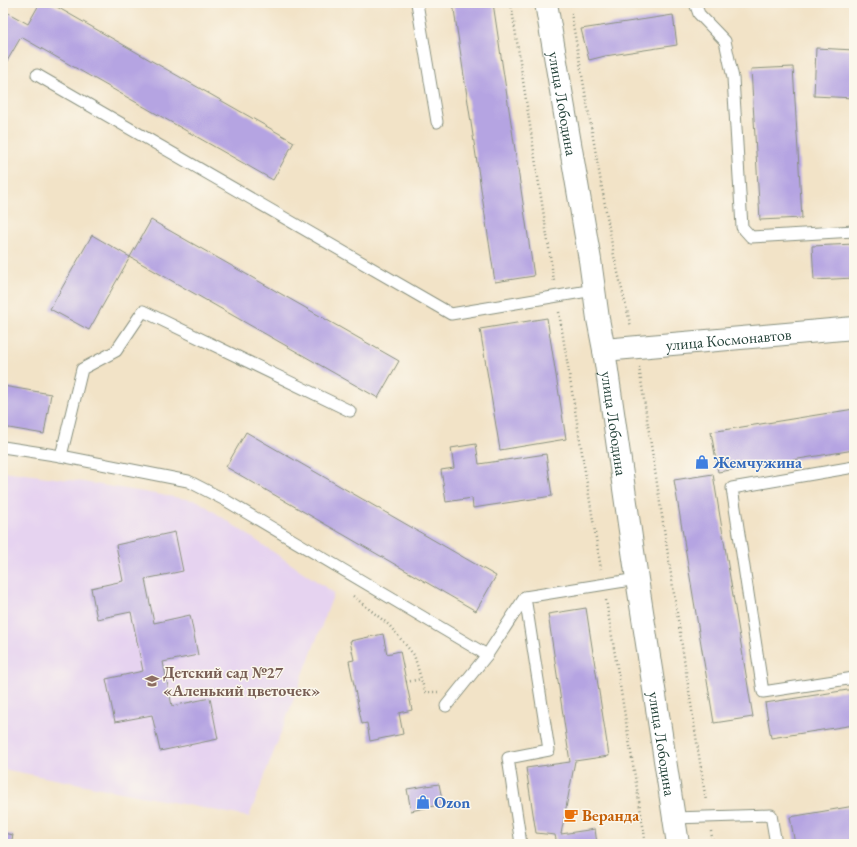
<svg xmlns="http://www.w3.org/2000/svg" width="857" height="847" font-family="'EB Garamond',serif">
	<rect width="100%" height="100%" fill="#fbf7ec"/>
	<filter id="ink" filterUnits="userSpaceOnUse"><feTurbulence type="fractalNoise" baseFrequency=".025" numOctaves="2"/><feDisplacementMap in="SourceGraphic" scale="8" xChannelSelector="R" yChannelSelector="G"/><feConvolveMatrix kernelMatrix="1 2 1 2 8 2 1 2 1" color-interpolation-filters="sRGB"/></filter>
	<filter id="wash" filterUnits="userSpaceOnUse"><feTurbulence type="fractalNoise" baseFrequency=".012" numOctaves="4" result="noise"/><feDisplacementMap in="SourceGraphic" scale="16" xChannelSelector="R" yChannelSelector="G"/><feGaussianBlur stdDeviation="0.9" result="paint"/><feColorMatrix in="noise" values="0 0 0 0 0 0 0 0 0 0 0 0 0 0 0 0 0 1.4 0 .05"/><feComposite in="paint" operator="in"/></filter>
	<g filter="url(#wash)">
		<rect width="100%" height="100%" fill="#f2e3c7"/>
		<polygon fill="#e6d3f0" points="3,471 77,481 198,501 334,593 249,817 3,769"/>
		<g id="blocks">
			<g fill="#b5a4e2">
				<polygon points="40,3 50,3 294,142 273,180 21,37 3,68 3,10 28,24"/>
				<polygon points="453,3 493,3 534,276 495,282"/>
				<polygon points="673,15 677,45 605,56 589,60 581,29"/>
				<polygon points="816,48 854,50 854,98 814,96"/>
				<polygon points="793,67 802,218 760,220 751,69"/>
				<polygon points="151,220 399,361 378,398 130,257 89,330 50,309 92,235 130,257"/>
				<polygon points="854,244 854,278 814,280 812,246"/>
				<polygon points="547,318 566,439 500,450 480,329"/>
				<polygon points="3,386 51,394 44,434 3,427"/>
				<polygon points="854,409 854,450 718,472 711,432"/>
				<polygon points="246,432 496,576 476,611 226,467"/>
				<polygon points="476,444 479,464 546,454 552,496 473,508 472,498 446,502 441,470 454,468 451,448"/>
				<polygon points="713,474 753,717 714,723 674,480"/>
				<polygon points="175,532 183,571 145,579 154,623 190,615 198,655 163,662 172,706 210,698 218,739 160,751 152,715 115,722 106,679 143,671 131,612 97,619 91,588 123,581 116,545"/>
				<polygon points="586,608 609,756 575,761 561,834 595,829 597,844 557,844 555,835 536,833 526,768 570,762 548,614"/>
				<polygon points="383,634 387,654 400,651 412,710 399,713 403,734 370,741 367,723 362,724 349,661 354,660 350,641"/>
				<polygon points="854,689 854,725 771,738 765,703"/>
				<polygon points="439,784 443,804 411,811 407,789"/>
				<polygon points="854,806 854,844 795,844 790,817"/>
				<polygon points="3,833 13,835 11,844 3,844"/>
			</g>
		</g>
	</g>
	<g filter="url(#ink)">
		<use href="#blocks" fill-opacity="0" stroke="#88907e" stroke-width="1"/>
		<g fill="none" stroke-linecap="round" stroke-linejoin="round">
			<defs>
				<g id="service">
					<polyline points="417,3 437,122"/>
					<polyline points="695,3 699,14 725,41 733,78 742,227 751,237 854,231"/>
					<polyline points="37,75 451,314 594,290"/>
					<polyline points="3,447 61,456 82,369 116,351 143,311 350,411"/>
					<polyline points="61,456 188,481 225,500 487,655 525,597 549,750 508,758 521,844"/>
					<polyline points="854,467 732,488 763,692 854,678"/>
					<polyline points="525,597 637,579"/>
					<polyline points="446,706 487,655"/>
					<polyline points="674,818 771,815 776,844"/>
				</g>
				<g id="tertiary">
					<path id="s1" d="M546 3 590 260 598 319 604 350 637 579 678 844"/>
					<path id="s2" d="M604 350 854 328"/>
				</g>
			</defs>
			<use href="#service" stroke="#88907e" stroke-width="13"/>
			<use href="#tertiary" stroke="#88907e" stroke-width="24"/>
			<g stroke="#88907e" stroke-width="2.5" stroke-dasharray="1 3" stroke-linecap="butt">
				<polyline points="511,3 554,281"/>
				<polyline points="571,13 614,256 631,327"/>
				<polyline points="559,312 601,569"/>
				<polyline points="639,367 706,801"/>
				<polyline points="353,596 389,625 414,655 425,692 438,692"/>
				<polyline points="606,600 646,844"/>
				<polyline points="406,682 421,679"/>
				<polyline points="711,831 713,844"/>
			</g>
			<use href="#service" stroke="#fff" stroke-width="11"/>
			<use href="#tertiary" stroke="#fff" stroke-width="22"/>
		</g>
	</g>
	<defs>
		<symbol id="shop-bare" viewBox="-9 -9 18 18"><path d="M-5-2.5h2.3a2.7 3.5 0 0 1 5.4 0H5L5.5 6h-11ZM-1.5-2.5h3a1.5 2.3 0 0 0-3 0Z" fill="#3f7fe0" stroke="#fbf7ec" stroke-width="2.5" paint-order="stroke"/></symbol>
		<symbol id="school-bare" viewBox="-9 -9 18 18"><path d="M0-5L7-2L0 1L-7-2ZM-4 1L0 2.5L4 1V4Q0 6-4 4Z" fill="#8d6e63" stroke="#fbf7ec" stroke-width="2.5" paint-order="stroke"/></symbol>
		<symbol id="cafe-bare" viewBox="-9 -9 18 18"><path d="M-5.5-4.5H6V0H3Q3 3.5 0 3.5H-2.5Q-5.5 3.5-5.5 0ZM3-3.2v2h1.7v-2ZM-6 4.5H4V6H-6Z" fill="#e8710a" stroke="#fbf7ec" stroke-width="2.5" paint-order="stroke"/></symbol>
	</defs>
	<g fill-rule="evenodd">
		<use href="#shop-bare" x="692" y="452" width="20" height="20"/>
		<use href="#school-bare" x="142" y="671" width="20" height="20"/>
		<use href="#shop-bare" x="413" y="792" width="20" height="20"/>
		<use href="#cafe-bare" x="561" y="805" width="20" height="20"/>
	</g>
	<g text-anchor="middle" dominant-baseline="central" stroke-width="3" stroke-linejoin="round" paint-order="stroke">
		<g font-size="16" fill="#1f3d34" stroke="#fbf7ec">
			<text stroke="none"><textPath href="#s1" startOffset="102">улица Лободина</textPath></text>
			<text stroke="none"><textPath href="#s2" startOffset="125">улица Космонавтов</textPath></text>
			<text stroke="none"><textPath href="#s1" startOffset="426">улица Лободина</textPath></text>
			<text stroke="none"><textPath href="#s1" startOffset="750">улица Лободина</textPath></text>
		</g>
		<g font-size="16" font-weight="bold" fill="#366cbe" stroke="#fbf7ec" text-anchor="start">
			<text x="713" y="462">Жемчужина</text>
			<text x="434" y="802">Ozon</text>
		</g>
		<g font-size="16" font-weight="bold" fill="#785e54" stroke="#fbf7ec" text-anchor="start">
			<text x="163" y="672">Детский сад №27<tspan x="163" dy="18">«Аленький цветочек»</tspan></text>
		</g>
		<g font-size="16" font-weight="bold" fill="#c56008" stroke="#fbf7ec" text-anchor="start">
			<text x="582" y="815">Веранда</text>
		</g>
	</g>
	<rect width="857" height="847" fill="none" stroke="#fbf7ec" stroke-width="16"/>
</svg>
